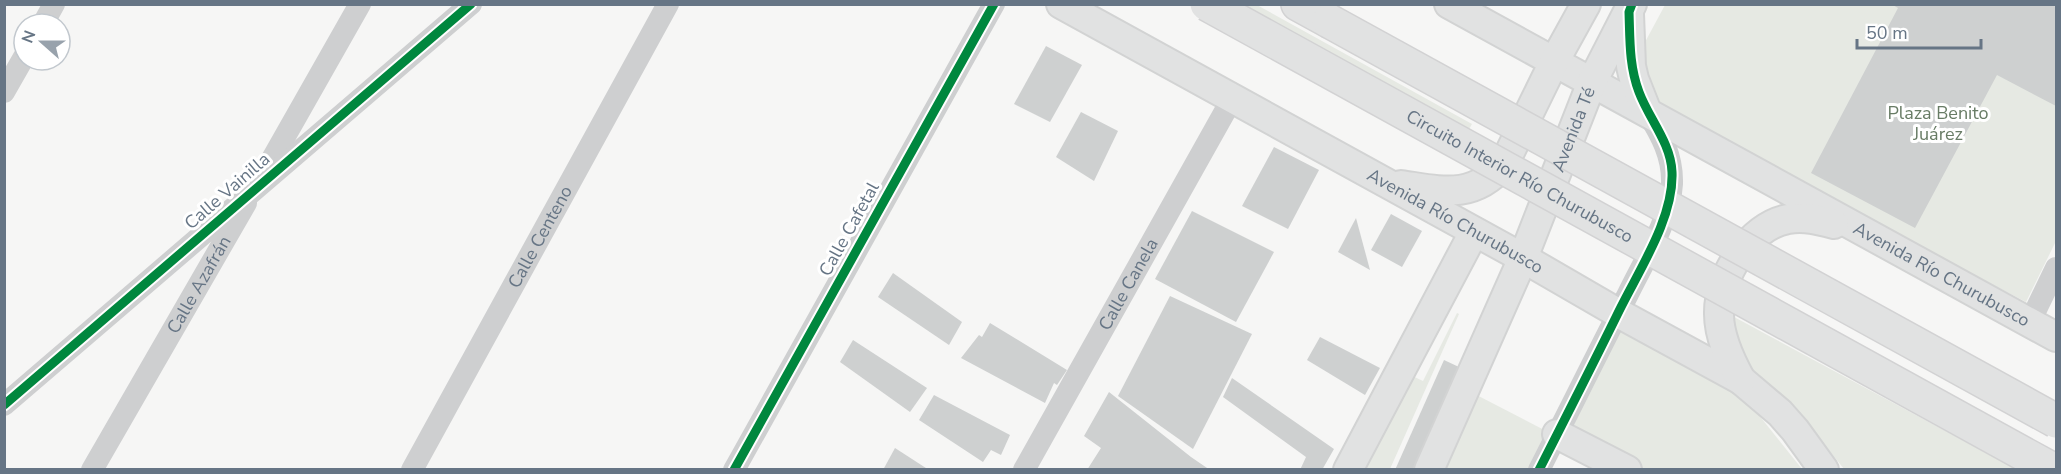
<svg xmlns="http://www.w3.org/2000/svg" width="2061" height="474" font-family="'Nunito Sans',sans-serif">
	<rect width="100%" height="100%" fill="#f6f6f5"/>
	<g fill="#e6e9e3">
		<polygon points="1223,5 1257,5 1472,124 1463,140"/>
		<polygon points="1665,5 2056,5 2056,241 2026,302 1803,186 1670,121 1641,87 1644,44"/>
		<polygon points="1723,311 2016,469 1844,469 1803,418 1728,369"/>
		<polygon points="1457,313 1459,314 1390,469 1354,470 1406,373 1423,381"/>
		<polygon points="1619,328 1738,389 1802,469 1624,469 1566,442"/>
		<polygon points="1465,389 1550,433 1532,469 1430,470"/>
	</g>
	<g fill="#ced0d0">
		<polygon points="1891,4 2051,4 2056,7 2056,106 1997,75 1915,228 1811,173 1898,8"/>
		<polygon points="1046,46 1082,65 1050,122 1014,104"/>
		<polygon points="1081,112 1118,131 1094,181 1056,157"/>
		<polygon points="1274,147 1319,170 1288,229 1242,206"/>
		<polygon points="1192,211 1274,252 1236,322 1155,279"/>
		<polygon points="1391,214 1422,231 1402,267 1371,250"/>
		<polygon points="1356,218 1370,270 1338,252"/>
		<polygon points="893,273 962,322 949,345 878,297"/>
		<polygon points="1170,296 1252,334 1193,449 1118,396"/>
		<polygon points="990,323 1067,370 1057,385 1054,383 1045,403 961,358 979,335 982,337"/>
		<polygon points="1320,337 1380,368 1365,395 1307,360"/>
		<polygon points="853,340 927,388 910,412 840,362"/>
		<polygon points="1444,360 1459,367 1413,470 1395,470"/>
		<polygon points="1232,378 1334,449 1322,470 1300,470 1306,457 1223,397"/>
		<polygon points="1109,392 1191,457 1210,470 1087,470 1101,448 1084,436"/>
		<polygon points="934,395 1010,435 1001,455 991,450 983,462 919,420"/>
		<polygon points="895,448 929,470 883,470"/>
	</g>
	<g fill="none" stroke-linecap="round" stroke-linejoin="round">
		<defs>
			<g id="major">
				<path id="s4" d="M1061 4 1523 258 1618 313 1741 380 1780 413 1795 430 1824 470"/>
				<path id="s5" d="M1449 4 2056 337"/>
				<polyline points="1629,14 1631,66 1634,79 1647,112"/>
				<path d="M1401 185C1442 191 1473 200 1504 164L1554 62 1586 4"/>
				<path d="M1741 380C1730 360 1719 337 1719 314 1718 276 1750 226 1788 219 1804 216 1819 220 1834 224"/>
				<polyline points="1557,434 1627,470"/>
				<polyline points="1348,470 1474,232"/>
				<path id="s6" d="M1429 470 1523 258 1592 82 1632 4"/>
			</g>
			<polyline id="highway" points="1298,4 1329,21"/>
		</defs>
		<use href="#major" stroke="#d2d3d3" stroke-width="32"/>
		<use href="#highway" stroke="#d2d2d3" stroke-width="36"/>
		<g stroke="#cecfd0" stroke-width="22">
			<polyline points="43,24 54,4"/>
			<polyline points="4,92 24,57"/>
			<polyline points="263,175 360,4"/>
			<polyline points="2030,322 2056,268"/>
			<polyline points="4,405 471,4"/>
			<path id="s1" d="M92 470 246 203"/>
			<path id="s2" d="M412 470 668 4"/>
			<polyline points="734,470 994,4"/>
			<path id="s3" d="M1024 470 1232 99"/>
			<path d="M1539 470C1569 411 1598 352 1628 294 1644 261 1670 220 1672 184 1673 156 1661 135 1647 112"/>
		</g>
		<use href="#major" stroke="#e1e2e2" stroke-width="28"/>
		<use href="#highway" stroke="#e1e2e2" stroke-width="33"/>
		<defs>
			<g id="highway-bridge">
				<path id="s7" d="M1207 4 2053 470"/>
				<polyline points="1329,21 2056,421"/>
			</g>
		</defs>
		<use href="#highway-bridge" stroke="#d2d2d3" stroke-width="36" stroke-linecap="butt"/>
		<use href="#highway-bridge" stroke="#e1e2e2" stroke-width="33"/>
		<defs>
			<g id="cycleway">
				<polyline points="4,405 471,4"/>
				<polyline points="734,470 994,4"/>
				<path d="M1539 470C1566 417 1593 364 1619 311 1639 270 1674 218 1672 172 1671 143 1649 119 1639 92 1629 66 1630 39 1629 12L1632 4"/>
			</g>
		</defs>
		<use href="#cycleway" stroke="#fff" stroke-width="13"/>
		<use href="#cycleway" stroke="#00873e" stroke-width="9"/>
	</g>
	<g text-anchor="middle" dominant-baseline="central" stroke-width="6" stroke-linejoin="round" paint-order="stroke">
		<g font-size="18" fill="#687c65" stroke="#fff">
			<text x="1938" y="113">Plaza Benito<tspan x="1938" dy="21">Juárez</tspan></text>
		</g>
		<g font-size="18" fill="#667585" stroke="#fff">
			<text stroke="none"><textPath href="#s6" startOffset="370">Avenida Té</textPath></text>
			<text stroke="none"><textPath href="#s7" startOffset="357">Circuito Interior Río Churubusco</textPath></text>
			<text transform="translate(227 191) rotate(-41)">Calle Vainilla</text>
			<text stroke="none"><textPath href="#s4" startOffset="450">Avenida Río Churubusco</textPath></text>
			<text transform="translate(849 229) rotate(-61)">Calle Cafetal</text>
			<text stroke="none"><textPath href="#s2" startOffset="266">Calle Centeno</textPath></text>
			<text stroke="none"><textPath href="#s5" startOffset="562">Avenida Río Churubusco</textPath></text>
			<text stroke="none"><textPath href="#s1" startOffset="214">Calle Azafrán</textPath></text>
			<text stroke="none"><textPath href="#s3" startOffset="213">Calle Canela</textPath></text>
		</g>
	</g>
	<rect width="2061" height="474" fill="none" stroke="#667585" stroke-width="12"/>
	<g transform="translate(42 42) rotate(291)"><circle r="28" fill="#ffffff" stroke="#c2c8ce" stroke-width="1.5"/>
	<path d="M0-4.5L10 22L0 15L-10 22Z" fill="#98a2ac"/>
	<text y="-9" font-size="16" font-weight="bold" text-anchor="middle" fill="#667585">N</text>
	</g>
	<path d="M1857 39v9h124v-9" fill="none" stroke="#667585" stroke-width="3"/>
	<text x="1866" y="39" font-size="18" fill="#667585" stroke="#ffffff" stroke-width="4.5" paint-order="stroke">50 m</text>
</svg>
